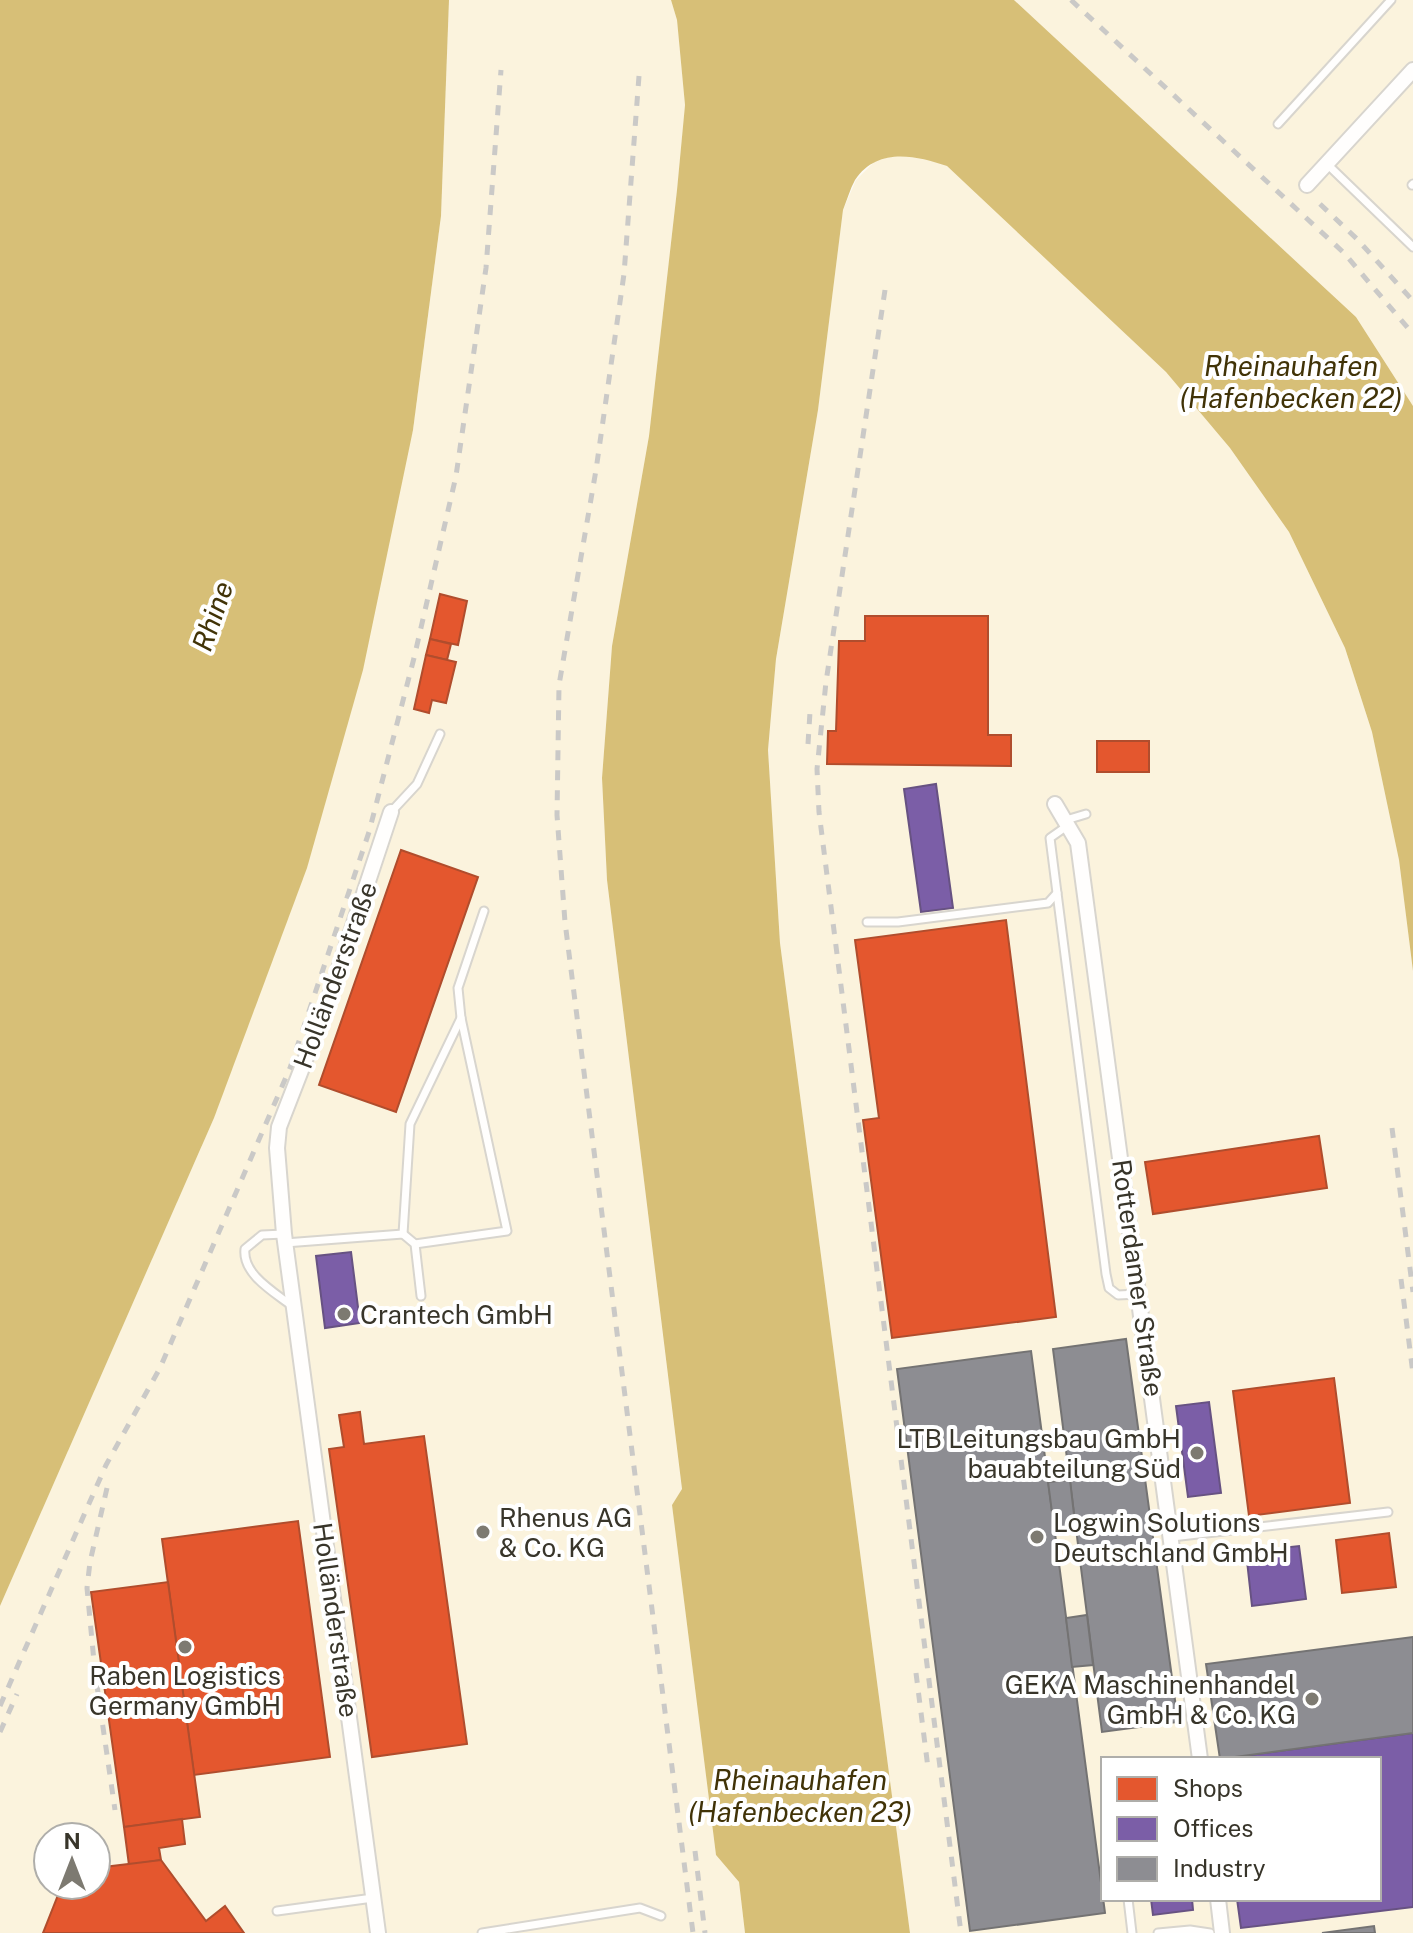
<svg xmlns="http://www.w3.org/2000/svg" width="1413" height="1933" font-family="'Public Sans',sans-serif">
	<rect width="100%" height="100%" fill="#fcfaf4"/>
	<g fill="#fbf3dd" fill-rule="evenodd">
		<path d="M449 0H671L677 20 685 105 677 190 649 436 612 646 602 778 607 880 682 1490 672 1505 716 1855 739 1882 745 1933H0V1606L214 1118 413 430 441 216ZM48 1837H96V1885H48Z"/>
		<polygon points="1014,0 1413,0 1413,406 1356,317"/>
		<path d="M900 155 922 157 947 166 974 190 1166 372 1230 448 1289 532 1345 648 1372 732 1399 860 1413 971V1933H910L780 943 768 750 776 659 818 410 843 210 856 180 876 160ZM1103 1759H1379V1899H1103Z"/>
	</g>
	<g fill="#d7bf77">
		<polygon points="0,0 449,0 441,216 413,430 363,670 307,868 214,1118 0,1606"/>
		<path d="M671 0H1014L1356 317 1413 406V971L1399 860 1372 732 1345 648 1289 532 1230 448 1166 372 947 166C915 155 877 147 855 180 850 189 847 200 843 210L818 410 776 659 768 750 780 943 910 1933H745L739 1882 716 1855 672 1505 682 1489 607 880 602 778 612 646 649 436 677 190 685 105 677 20Z"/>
	</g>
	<g fill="#e4572e" stroke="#b04d2d" stroke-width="2">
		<polygon points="440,594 467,601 458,645 430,639"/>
		<polygon points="865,616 988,616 988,735 1011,735 1011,766 827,764 828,731 836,731 839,641 865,641"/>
		<polygon points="430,639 451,644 447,660 426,655"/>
		<polygon points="426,655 456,662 446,703 432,700 429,713 414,709"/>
		<rect x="1097" y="741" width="52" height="31"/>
		<polygon points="401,850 478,877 396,1112 319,1085"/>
		<polygon points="1006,920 1056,1317 892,1338 863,1120 879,1118 855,940"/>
		<polygon points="1319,1136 1327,1188 1153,1214 1145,1162"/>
		<polygon points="1334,1378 1350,1503 1249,1516 1233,1391"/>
		<polygon points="360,1412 364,1444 424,1436 467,1744 372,1757 329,1449 344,1447 339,1415"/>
		<polygon points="298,1521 330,1757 194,1775 162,1539"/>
		<polygon points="1389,1533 1396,1587 1342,1593 1336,1540"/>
		<polygon points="168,1582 200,1817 124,1827 91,1592"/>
		<polygon points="182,1819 185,1844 159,1848 161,1860 129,1865 124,1827"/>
		<polygon points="161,1860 206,1921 225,1906 244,1933 43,1933 62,1885 96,1885 96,1868"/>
	</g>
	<g fill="#7b5ea7" stroke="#675282" stroke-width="2">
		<polygon points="936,784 953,908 921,912 904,789"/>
		<polygon points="351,1252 360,1323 325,1328 316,1256"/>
		<polygon points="1209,1402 1221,1493 1188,1497 1176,1406"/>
		<polygon points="1299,1546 1306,1599 1252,1606 1246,1552"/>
		<polygon points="1413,1733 1413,1907 1241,1928 1237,1899 1379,1899 1379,1759 1220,1759"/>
		<polygon points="1151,1899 1192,1899 1193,1910 1153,1915"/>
	</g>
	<g fill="#8d8d92" stroke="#747373" stroke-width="2">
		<polygon points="1126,1339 1178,1722 1102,1732 1053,1349"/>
		<polygon points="1031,1351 1105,1913 970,1931 897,1369"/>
		<polygon points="1070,1480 1076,1532 1055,1535 1048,1482"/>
		<polygon points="1087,1615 1093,1665 1072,1667 1066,1618"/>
		<polygon points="1413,1637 1413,1733 1220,1759 1206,1664"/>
		<polygon points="1374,1926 1375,1933 1322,1933"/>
	</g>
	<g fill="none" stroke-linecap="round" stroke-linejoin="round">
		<defs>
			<g id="lane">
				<polyline points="1278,124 1391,0"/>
				<polyline points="1327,164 1413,247"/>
				<polyline points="1412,185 1413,184"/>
				<polyline points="391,812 417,784 440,734"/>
				<polyline points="1066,820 1086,814"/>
				<polyline points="1057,893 1106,1274 1109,1288 1118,1295 1138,1294"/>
				<polyline points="867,922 898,922 1048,903 1057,893 1050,838 1067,826"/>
				<path d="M284 1234 262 1235 245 1249C242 1274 274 1292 292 1306"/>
				<polyline points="403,1234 410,1124 461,1018"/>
				<polyline points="285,1243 403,1234 415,1244 421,1296"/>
				<polyline points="415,1244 507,1231 461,1018 458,988 484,911"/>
				<polyline points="1172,1537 1388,1512"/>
				<polyline points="1128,1899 1132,1933"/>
				<polyline points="277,1911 373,1898"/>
				<polyline points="482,1933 640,1908 661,1916"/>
				<polyline points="1158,1933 1190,1930 1210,1933"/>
			</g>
			<g id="street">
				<polyline points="1307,185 1413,70"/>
				<polyline points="1055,804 1078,843 1200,1759"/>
				<polyline points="1218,1899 1222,1933"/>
				<polyline points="378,1933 284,1234 277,1148 279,1127 331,993 391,812"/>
			</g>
		</defs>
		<use href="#lane" stroke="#d8d5ce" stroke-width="11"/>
		<use href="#street" stroke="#d8d5ce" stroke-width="18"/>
		<use href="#lane" stroke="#fffefd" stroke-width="7"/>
		<use href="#street" stroke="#fffefd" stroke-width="14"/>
		<g stroke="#cac9c7" stroke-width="5" stroke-dasharray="10 10" stroke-linecap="butt">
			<polyline points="1071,0 1344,253 1413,334"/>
			<polyline points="639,76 624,274 596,470 559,685 557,815 565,922 693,1933"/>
			<polyline points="1320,204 1357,239 1413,301"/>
			<polyline points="885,290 826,682 817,769 819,812 961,1933"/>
			<polyline points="808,744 810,712"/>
			<polyline points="1392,1128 1413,1292"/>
			<polyline points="1401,1279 1413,1374"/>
			<polyline points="107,1488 90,1562 87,1588 95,1672 115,1810"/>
			<polyline points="916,1673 928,1768"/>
			<polyline points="0,1706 106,1465 160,1368 290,1068 369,832 414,658 456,476 486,268 501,70"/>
			<polyline points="0,1732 17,1694"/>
			<polyline points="695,1851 705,1933"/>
		</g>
	</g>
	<g fill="#7d7a71" stroke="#fff" stroke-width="3">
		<circle cx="344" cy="1314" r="8"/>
		<circle cx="1197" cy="1453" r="8"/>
		<circle cx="483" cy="1532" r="8"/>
		<circle cx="1037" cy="1537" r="8"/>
		<circle cx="185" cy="1647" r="8"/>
		<circle cx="1312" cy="1699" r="8"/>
	</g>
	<g text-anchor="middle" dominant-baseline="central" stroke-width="8" stroke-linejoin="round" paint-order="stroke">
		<g font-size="26" fill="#38352a" stroke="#fff">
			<text transform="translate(335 975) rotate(-70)">Holländerstraße</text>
			<text transform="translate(1138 1278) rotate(82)">Rotterdamer Straße</text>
			<text transform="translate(336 1620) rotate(82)">Holländerstraße</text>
		</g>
		<g font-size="26" fill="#38352a" stroke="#fff" text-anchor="start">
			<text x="360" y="1314">Crantech GmbH</text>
			<text x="1181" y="1438" text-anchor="end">LTB Leitungsbau GmbH<tspan x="1181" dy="30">bauabteilung Süd</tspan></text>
			<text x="499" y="1517">Rhenus AG<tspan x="499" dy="30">&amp; Co. KG</tspan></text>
			<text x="1053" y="1522">Logwin Solutions<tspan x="1053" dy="30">Deutschland GmbH</tspan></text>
			<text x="185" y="1675" text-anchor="middle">Raben Logistics<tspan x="185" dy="30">Germany GmbH</tspan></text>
			<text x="1296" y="1684" text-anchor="end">GEKA Maschinenhandel<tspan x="1296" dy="30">GmbH &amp; Co. KG</tspan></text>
		</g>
		<g font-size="28" font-style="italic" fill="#413307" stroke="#fff">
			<text x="1291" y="365">Rheinauhafen<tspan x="1291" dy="32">(Hafenbecken 22)</tspan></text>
			<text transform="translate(212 616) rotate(-71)">Rhine</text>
			<text x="800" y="1779">Rheinauhafen<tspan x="800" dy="32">(Hafenbecken 23)</tspan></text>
		</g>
	</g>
	<rect x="1101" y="1757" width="280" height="144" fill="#ffffff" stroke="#afaeaa" stroke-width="2"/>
	<rect x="1117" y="1777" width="40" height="24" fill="#e4572e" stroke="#afaeaa" stroke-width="2"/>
	<text x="1173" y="1797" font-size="24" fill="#38352a">Shops</text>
	<rect x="1117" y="1817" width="40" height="24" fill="#7b5ea7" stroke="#afaeaa" stroke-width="2"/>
	<text x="1173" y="1837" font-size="24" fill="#38352a">Offices</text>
	<rect x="1117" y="1857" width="40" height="24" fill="#8d8d92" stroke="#afaeaa" stroke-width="2"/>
	<text x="1173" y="1877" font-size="24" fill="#38352a">Industry</text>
	<g transform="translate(72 1861)"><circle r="38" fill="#ffffff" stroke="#afaeaa" stroke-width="2"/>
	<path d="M0-6L14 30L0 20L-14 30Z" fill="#7d7a71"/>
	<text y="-12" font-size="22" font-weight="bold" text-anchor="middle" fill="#38352a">N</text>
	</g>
</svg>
